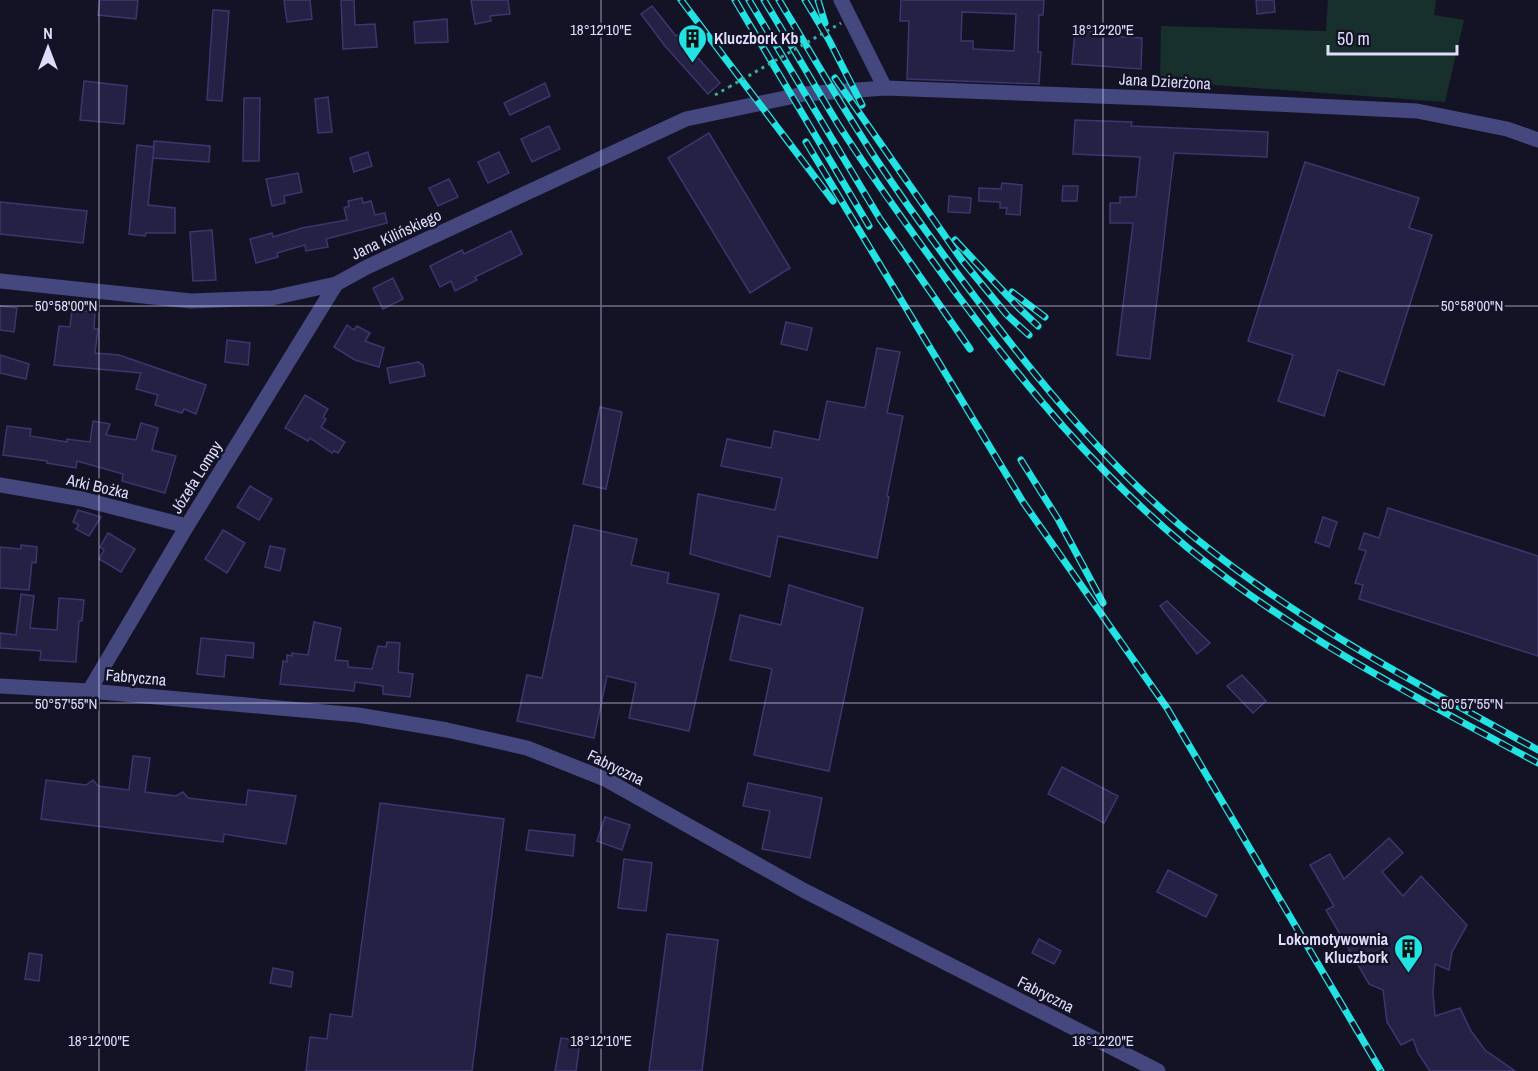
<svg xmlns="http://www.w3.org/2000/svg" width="1538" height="1071" font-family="'Archivo Narrow',sans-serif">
	<rect width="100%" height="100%" fill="#141326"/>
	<polygon fill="#17302c" points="1328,0 1436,0 1434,15 1464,20 1445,102 1160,81 1161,26 1326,31"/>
	<g fill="#252145" stroke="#3c366e" stroke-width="1.5" fill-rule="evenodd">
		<polygon points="100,0 138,0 136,19 98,15"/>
		<polygon points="284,0 310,0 312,19 287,22"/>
		<polygon points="341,0 354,0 355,25 375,24 377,47 343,49"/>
		<polygon points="471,0 508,0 510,14 490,16 491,21 475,24"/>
		<path d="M901 0H1044L1043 15H1039L1038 52H1041L1039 84 907 79 909 21H900ZM962 12 1016 14 1014 51 973 49V41H961Z"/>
		<polygon points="1256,0 1274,0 1275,12 1257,14"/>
		<polygon points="652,6 676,36 678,35 720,83 708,94 665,46 641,14"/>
		<polygon points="213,10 229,11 222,101 207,100"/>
		<polygon points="447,19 448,42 415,43 414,22"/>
		<polygon points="1075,31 1106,32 1106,36 1142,38 1141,69 1072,64"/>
		<polygon points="84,81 127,86 124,124 80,120"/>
		<polygon points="545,83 550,96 510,115 504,103"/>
		<polygon points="328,97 332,132 318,133 315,99"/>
		<polygon points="244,98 260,98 259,161 243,161"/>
		<polygon points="1075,120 1132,122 1131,126 1268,132 1267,157 1174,153 1150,359 1117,355 1133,223 1110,223 1110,203 1120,203 1120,197 1136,197 1140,157 1073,154"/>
		<polygon points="549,126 560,149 532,162 521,139"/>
		<polygon points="709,133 790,268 750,293 668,158"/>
		<polygon points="154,141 210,146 209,162 153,158"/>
		<polygon points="137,145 154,147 148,205 175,208 175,233 146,233 145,236 129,234"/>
		<polygon points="368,152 372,166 354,172 350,158"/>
		<polygon points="499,152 509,173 488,183 478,162"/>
		<polygon points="1305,162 1419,198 1409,228 1432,235 1384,385 1338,370 1324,416 1278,401 1293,355 1248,341"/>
		<polygon points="298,173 302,192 284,196 285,203 272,206 266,179"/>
		<polygon points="449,179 458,197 438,206 429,188"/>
		<polygon points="1002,183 1022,185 1020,215 1006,214 1007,208 1000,208 1000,202 979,201 979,188 1001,189"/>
		<polygon points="1063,186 1078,186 1077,201 1062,201"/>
		<polygon points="949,196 971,198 970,213 948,212"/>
		<polygon points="362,198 363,203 371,201 375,215 385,213 387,223 326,239 328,247 306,251 305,245 277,253 278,257 256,263 250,239 272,233 273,237 302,228 347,220 344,208 349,206 348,201"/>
		<polygon points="0,202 87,211 83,243 0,234"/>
		<polygon points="212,230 216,280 193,281 190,232"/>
		<polygon points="511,231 522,254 475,277 477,280 455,291 451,281 440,287 430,266 462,250 464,254"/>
		<polygon points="393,278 403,299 383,309 373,288"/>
		<polygon points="0,306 17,308 14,332 0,330"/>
		<polygon points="72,310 95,312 94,329 98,329 95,353 119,355 206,385 196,414 184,409 182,413 155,405 158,395 136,389 141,373 54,365 59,326 70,327"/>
		<polygon points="786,322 812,328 807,350 781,344"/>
		<polygon points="347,325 354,330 357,326 370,333 365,341 384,348 379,367 355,360 334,347"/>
		<polygon points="227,340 250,343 248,365 225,362"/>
		<polygon points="877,348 900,352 887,413 903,416 887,496 889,497 877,558 778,536 770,577 690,554 698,494 775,510 782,478 721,466 727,439 771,448 774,431 819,440 827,401 865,408"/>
		<polygon points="0,355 29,364 26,379 0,373"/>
		<polygon points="418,362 423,365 425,376 390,383 387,368"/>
		<polygon points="305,395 328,409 323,417 326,419 321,427 345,442 338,453 334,451 332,453 310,438 308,441 285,428"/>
		<polygon points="600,407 622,412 606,489 583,484"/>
		<polygon points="93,421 110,424 106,435 136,440 141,423 158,428 152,450 176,456 165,493 122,481 123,474 77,461 76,468 47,463 47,461 3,455 7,426 31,429 30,436 67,442 67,439 90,442"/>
		<polygon points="250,486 272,499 259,520 237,507"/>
		<polygon points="1388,508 1538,556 1538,656 1359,599 1363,585 1355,583 1366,551 1359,549 1364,533 1379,538"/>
		<polygon points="78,510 101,517 89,536 76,529 79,525 73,522"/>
		<polygon points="1323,517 1337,522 1329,547 1315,542"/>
		<polygon points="574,525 637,539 631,565 669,573 667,583 719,594 689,731 629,718 636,683 607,676 594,738 517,721 527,675 542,678"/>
		<polygon points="223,530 245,543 227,573 205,559"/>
		<polygon points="108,533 135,549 121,572 99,559 104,550 100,547"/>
		<polygon points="21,545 37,547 36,563 32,562 29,590 0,588 0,547 21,549"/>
		<polygon points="270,546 285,549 280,571 265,567"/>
		<polygon points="789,585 863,608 829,771 754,755 772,669 730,660 740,615 781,625"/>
		<polygon points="21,594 34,596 30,628 57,630 59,598 84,600 82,621 79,621 76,662 40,660 41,651 0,648 0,633 16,635"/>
		<polygon points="1167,601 1210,643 1197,654 1160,606"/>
		<polygon points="314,622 341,628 335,660 348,661 348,667 372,669 378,646 386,647 387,642 400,643 398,672 413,674 410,697 383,694 383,686 355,682 354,691 280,684 283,661 287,662 287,655 292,656 292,653 308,655"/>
		<polygon points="201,638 254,643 253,658 226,655 224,677 197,674"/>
		<polygon points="1242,675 1266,701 1253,713 1227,686"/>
		<polygon points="133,756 150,758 145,792 176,796 183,792 188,798 246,805 248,790 296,796 286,844 224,834 223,842 41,819 46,780 86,785 93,780 98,786 129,790"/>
		<polygon points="1062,767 1118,796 1104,823 1048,794"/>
		<polygon points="748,783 822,798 810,858 762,849 770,811 743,806"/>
		<polygon points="380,803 504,819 472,1071 306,1071 310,1037 327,1039 330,1014 352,1017"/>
		<polygon points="605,817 630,825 622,850 597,841"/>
		<polygon points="529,830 575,835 573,856 526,850"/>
		<polygon points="1389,838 1403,853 1382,872 1403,896 1421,876 1467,925 1452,952 1449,970 1435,964 1433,993 1435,1016 1460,1008 1471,1031 1485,1050 1515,1071 1430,1071 1418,1053 1413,1039 1401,1045 1387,1022 1383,990 1369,984 1326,910 1334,906 1310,865 1330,854 1344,879"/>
		<polygon points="624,859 652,863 646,911 618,908"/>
		<polygon points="1168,870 1217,895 1206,917 1157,892"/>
		<polygon points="667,934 718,940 702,1071 649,1071"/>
		<polygon points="1039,939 1061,951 1054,964 1032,953"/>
		<polygon points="29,953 42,955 39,981 25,979"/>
		<polygon points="273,968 293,972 291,987 270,983"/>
		<polygon points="561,1038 580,1041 576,1071 555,1071"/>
	</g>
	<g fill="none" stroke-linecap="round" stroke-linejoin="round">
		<polyline stroke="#40ac9a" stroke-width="3" stroke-dasharray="3 4.5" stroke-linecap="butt" points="715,95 729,87"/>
		<g stroke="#44487f" stroke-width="15">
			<polyline points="841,0 885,88"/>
			<polyline points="0,281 191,301 272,298 336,284 367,267 686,119 804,94 885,88 1150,98 1417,111 1507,129 1538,140"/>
			<polyline points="0,485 82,499 187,526"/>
			<polyline points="0,686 89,691 358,715 447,730 527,748 605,779 803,890 1158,1071"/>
			<polyline points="89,691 187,526 336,284"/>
		</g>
		<defs>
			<g id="rail">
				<polyline points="681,0 833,201"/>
				<polyline points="735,0 869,226"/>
				<polyline points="749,0 880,219 970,349"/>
				<path d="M764 0C789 41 813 83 838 124 875 182 916 238 956 293 1025 386 1098 474 1188 548 1294 635 1417 698 1538 763"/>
				<path d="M779 0C811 53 842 107 876 159 912 213 951 266 991 318 1053 399 1119 477 1199 541 1304 625 1421 686 1538 750"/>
				<polyline points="805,0 829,40 862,105"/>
				<polyline points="818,0 825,23"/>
				<polyline points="835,78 961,259 1007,315 1029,335"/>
				<polyline points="806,142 1023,502 1167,708 1381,1071"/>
				<polyline points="955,240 1020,309 1038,326"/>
				<polyline points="1012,292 1045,317"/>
				<polyline points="1021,460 1058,519 1103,603"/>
			</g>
		</defs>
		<use href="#rail" stroke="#21e3e3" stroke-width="7"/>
		<use href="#rail" stroke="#141326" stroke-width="4.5" stroke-dasharray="14" stroke-linecap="butt"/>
		<polyline stroke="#40ac9a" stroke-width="3" stroke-dasharray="3 4.5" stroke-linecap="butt" points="729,87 841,23"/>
	</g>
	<path fill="none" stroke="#ddddfb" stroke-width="1.5" stroke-opacity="0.45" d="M99 0V1071M601 0V1071M1103 0V1071M0 306H1538M0 703H1538"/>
	<defs>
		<symbol id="building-pin" viewBox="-11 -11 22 30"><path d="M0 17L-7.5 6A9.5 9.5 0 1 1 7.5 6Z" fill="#21e3e3" stroke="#141326"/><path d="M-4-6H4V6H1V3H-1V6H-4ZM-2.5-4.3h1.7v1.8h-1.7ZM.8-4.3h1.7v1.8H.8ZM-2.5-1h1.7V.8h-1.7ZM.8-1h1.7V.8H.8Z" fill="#111"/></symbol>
	</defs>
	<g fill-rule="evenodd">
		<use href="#building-pin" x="676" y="22" width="33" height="45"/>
		<use href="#building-pin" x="1392" y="932" width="33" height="45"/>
	</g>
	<g text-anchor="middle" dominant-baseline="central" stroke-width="5" stroke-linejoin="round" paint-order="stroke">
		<g font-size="16" font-weight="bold" fill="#ddddfb" stroke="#141326" text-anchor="start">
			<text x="714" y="38">Kluczbork Kb</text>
			<text x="1388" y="939" text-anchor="end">Lokomotywownia<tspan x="1388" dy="18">Kluczbork</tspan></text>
		</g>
		<g font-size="16" fill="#ddddfb" stroke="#141326">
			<text transform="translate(1165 81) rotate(3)">Jana Dzierżona</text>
			<text transform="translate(396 234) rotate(-25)">Jana Kilińskiego</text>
			<text transform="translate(196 477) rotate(-58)">Józefa Lompy</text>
			<text transform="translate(98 486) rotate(13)">Arki Bożka</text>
			<text transform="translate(136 677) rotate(5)">Fabryczna</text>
			<text transform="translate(616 767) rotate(26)">Fabryczna</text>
			<text transform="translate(1046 994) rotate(27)">Fabryczna</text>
		</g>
	</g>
	<g font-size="15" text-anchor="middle" fill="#ddddfb" stroke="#141326" stroke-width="5" stroke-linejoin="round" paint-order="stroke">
		<text x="601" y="35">18°12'10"E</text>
		<text x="1103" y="35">18°12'20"E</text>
		<text x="66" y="311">50°58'00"N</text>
		<text x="1472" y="311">50°58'00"N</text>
		<text x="66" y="709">50°57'55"N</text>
		<text x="1472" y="709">50°57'55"N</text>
		<text x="99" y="1046">18°12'00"E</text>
		<text x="601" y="1046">18°12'10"E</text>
		<text x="1103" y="1046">18°12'20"E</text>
	</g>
	<g transform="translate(48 48)" stroke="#141326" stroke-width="4.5" paint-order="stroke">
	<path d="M0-4.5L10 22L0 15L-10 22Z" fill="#ddddfb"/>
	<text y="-9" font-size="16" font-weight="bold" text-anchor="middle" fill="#ddddfb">N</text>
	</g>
	<path d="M1328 45v9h129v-9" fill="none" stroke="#ddddfb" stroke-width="3"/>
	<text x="1337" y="45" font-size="18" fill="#ddddfb" stroke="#141326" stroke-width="4.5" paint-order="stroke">50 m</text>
</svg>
